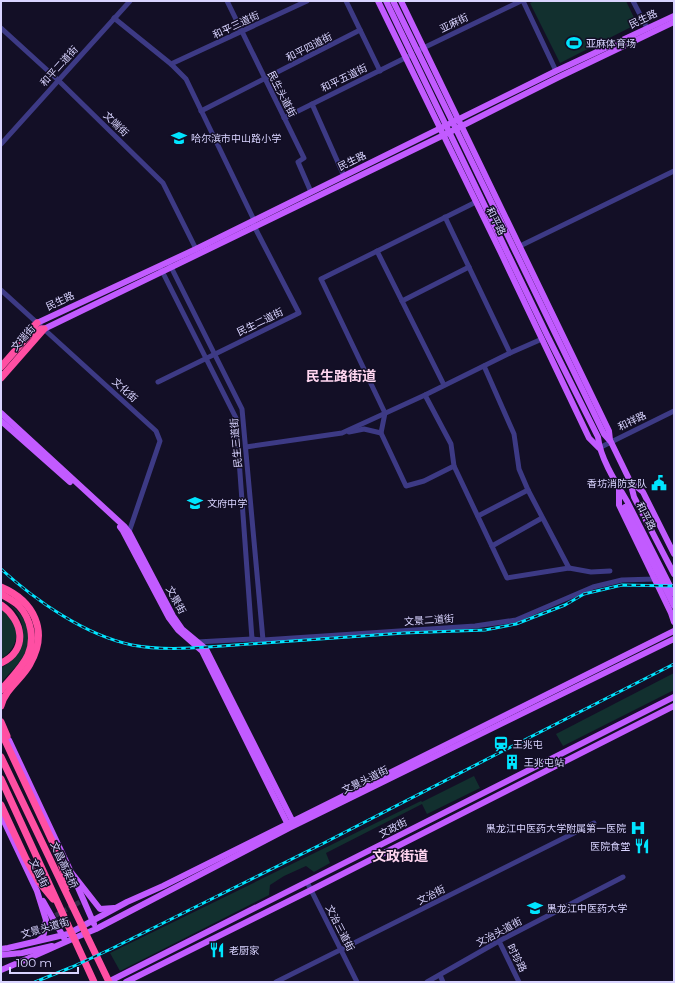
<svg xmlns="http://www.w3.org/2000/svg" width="675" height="983" font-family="Montserrat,'Noto Sans SC',sans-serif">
	<rect width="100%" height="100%" fill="#130f26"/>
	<g fill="#12302f">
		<polygon points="535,1 626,1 637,24 560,63 530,3"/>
		<path d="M1 599C22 609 35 630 25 653 19 665 9 673 1 683V668C24 656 31 628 13 608 10 604 5 602 1 599Z"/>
		<path d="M1 608C5 612 11 617 14 623 20 637 14 651 1 659Z"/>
		<polygon points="674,673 674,690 563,746 556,734"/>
		<polygon points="474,776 480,788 427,814 422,804 326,853 330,863 314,872 306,866 284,876 270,885 269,895 120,971 110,953 421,801 422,802"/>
	</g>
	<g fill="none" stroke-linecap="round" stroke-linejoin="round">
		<polyline stroke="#312d47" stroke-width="5" stroke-dasharray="5 2.5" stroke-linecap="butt" points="49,919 89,897"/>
		<g stroke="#3d3a85" stroke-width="5">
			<polyline points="227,1 304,158 298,162 311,192"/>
			<polyline points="346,1 380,71"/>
			<polyline points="523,1 556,71"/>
			<polyline points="633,1 647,28"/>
			<polyline points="114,18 171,64 186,79 254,220"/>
			<polyline points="1,28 58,80 163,183 196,249"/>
			<polyline points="417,51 521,1"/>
			<polyline points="171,64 307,1"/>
			<polyline points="312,104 344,176"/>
			<polyline points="201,111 360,30"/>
			<polyline points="284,118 409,56"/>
			<polyline points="1,144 130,1"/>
			<polyline points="445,217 510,353"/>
			<polyline points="520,246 674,171"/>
			<polyline points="377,251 444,385"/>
			<polyline points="170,265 242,409 263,640"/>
			<polyline points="161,269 236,418 252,639"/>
			<polyline points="1,290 156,431 160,441 129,532"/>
			<polyline points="402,301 469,267"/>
			<polyline points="484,366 514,434 519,469 528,490 569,568"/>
			<polyline points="158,382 299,313 253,224"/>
			<polyline points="425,395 451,444 454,466 424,481 406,486 381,433 385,413 321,279 476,202"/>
			<polyline points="349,432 364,429 381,433"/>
			<polyline points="246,447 342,433 425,395 510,353 542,339"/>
			<polyline points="599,448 674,411"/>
			<polyline points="454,466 507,578 569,568 591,572 610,571"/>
			<polyline points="478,516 528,490"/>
			<polyline points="492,546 542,518"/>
			<polyline points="197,642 252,639 263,640 475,626 516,620 593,587 622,580 655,579"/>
			<polyline points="307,882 357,982"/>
			<polyline points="499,941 519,982"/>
			<polyline points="440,975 443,982"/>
			<polyline points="276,982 594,823"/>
			<polyline points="427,982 499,941 623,877"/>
		</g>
		<g stroke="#c25bff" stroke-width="6">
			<polyline points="378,1 501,253 589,438 599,448"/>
			<path d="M386 1 548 337 598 437C600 458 616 483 627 501L674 594"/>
			<polyline points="393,1 453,123 604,434 611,442 630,481 634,497 674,574"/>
			<polyline points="401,1 609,431 610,440"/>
			<polyline points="37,323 196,249 556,71 674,16"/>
			<polyline points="44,329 450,132 559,77 674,22"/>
			<polyline points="1,413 125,527 129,532 173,616 182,629 206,649 294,824"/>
			<polyline points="1,421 70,482"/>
			<polyline points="630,481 643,492 674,554"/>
			<polyline points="619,488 619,505 671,613 674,622"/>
			<polyline points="625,507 674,606"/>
			<polyline points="120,527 123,531 169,618 178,630 202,651 288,825"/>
			<polyline points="9,740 71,872 100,909 114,908"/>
			<polyline points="1,815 37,891 46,920 44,933 43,937 39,940"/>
			<polyline points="76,883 94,924"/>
			<polyline points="43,901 64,938"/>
			<polyline points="1,949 8,948 68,934 127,902 163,886 674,631"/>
			<polyline points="1,955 22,953 52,946"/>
			<path d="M1 970C33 957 64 942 96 929L289 828 674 639"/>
			<polyline points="108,982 674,697"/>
			<polyline points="126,982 311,890 674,706"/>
		</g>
		<g stroke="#ff4fa3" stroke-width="7">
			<polyline points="26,334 37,323"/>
			<polyline points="1,367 28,336 41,329"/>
			<polyline points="1,378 44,329"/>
			<path d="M1 587C34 601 49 631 30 664 22 679 5 689 1 706"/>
			<path d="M1 594C7 598 14 601 19 606 31 619 35 639 28 655 22 668 10 679 1 690"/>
			<path d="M1 605C23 620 29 650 1 663"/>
			<polyline points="1,722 7,736"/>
			<polyline points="1,732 54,845 63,869 67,887"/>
			<polyline points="1,757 109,982"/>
			<polyline points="1,779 94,982"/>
			<polyline points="1,805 26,859 39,882 53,899"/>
		</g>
		<defs>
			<g id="rail">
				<path d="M1 569C36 601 85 635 132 645 157 650 183 649 208 647L404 633 485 630 516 624 565 605 584 594 622 585 674 586"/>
				<polyline points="35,982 72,967 111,949 322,844 497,754 674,664"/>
			</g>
		</defs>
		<use href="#rail" stroke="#00e5ff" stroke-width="3"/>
		<use href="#rail" stroke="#130f26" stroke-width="1.5" stroke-dasharray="4.5" stroke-linecap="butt"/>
	</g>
	<defs>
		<symbol id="stadium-bare" viewBox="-9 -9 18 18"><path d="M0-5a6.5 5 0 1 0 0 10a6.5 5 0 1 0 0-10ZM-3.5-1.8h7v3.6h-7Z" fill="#00e5ff" stroke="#130f26" stroke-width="2.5" paint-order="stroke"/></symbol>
		<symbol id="school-bare" viewBox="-9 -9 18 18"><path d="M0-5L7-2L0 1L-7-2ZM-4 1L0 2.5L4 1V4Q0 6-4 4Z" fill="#00e5ff" stroke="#130f26" stroke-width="2.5" paint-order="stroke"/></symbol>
		<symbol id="civic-bare" viewBox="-9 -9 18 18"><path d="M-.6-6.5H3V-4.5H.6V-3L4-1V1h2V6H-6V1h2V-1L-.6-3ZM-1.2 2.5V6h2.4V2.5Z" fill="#00e5ff" stroke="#130f26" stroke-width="2.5" paint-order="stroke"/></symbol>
		<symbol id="station-bare" viewBox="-9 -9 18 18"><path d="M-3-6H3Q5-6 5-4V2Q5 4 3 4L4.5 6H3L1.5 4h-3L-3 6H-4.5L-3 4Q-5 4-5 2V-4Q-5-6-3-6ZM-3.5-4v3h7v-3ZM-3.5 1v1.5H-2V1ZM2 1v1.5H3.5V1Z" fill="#00e5ff" stroke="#130f26" stroke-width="2.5" paint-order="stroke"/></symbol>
		<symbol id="building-bare" viewBox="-9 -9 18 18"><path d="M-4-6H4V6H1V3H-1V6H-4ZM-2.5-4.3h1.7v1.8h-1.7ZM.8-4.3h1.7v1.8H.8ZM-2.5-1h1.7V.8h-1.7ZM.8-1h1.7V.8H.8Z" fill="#00e5ff" stroke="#130f26" stroke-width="2.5" paint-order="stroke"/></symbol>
		<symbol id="hospital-bare" viewBox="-9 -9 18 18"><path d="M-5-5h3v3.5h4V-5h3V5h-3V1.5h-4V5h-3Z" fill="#00e5ff" stroke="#130f26" stroke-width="2.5" paint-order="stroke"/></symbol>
		<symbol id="restaurant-bare" viewBox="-9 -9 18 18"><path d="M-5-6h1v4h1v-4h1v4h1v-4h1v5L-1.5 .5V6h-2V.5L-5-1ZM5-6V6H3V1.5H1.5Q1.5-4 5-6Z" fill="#00e5ff" stroke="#130f26" stroke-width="2.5" paint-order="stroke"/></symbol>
		<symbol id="university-bare" viewBox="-9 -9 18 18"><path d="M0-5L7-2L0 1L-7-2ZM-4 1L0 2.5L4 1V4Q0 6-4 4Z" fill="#00e5ff" stroke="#130f26" stroke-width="2.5" paint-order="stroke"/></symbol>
	</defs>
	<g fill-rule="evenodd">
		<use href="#stadium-bare" x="563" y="32" width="22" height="22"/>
		<use href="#school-bare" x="168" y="127" width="22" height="22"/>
		<use href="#civic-bare" x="648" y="472" width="22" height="22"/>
		<use href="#school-bare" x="184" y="492" width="22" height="22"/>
		<use href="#station-bare" x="490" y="733" width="22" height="22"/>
		<use href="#building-bare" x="501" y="751" width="22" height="22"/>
		<use href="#hospital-bare" x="627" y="817" width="22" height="22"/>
		<use href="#restaurant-bare" x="631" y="835" width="22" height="22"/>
		<use href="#university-bare" x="524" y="897" width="22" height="22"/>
		<use href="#restaurant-bare" x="206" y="939" width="22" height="22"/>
	</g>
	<g text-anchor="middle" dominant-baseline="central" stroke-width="3" stroke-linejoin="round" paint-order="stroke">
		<g font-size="10" fill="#d9d4ff" stroke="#130f26">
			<text transform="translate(643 19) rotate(-25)">民生路</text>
			<text transform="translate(454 23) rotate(-26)">亚麻街</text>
			<text transform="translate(236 25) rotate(-25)">和平三道街</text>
			<text transform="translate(309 47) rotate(-27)">和平四道街</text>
			<text transform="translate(59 66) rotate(-48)">和平二道街</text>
			<text transform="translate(344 78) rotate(-26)">和平五道街</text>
			<text transform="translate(282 94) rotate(63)">民生头道街</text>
			<text transform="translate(116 124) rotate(44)">文端街</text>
			<text transform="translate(352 161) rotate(-26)">民生路</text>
			<text transform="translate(496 221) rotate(63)">和平路</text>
			<text transform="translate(60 301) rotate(-25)">民生路</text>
			<text transform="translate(260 322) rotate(-26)">民生二道街</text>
			<text transform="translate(23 338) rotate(-49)">文瑞街</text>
			<text transform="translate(125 390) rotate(42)">文化街</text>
			<text transform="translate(632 421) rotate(-26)">和祥路</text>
			<text transform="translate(236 443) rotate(-95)">民生三道街</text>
			<text transform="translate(646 516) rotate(63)">和平路</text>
			<text transform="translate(176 600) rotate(61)">文景街</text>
			<text transform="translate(429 620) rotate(-4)">文景二道街</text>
			<text transform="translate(365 780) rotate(-26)">文景头道街</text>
			<text transform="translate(393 828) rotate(-27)">文政街</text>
			<text transform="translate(64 865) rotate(65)">文昌高架桥</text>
			<text transform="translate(39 873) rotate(64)">文昌街</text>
			<text transform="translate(431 895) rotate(-27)">文治街</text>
			<text transform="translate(45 928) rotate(-16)">文景头道街</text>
			<text transform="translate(340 928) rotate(63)">文治三道街</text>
			<text transform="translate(499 932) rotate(-28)">文治头道街</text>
			<text transform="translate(517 958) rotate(63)">时珍路</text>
		</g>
		<g font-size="10" fill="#d9d4ff" stroke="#130f26" text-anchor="start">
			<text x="586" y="43">亚麻体育场</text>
			<text x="191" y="138">哈尔滨市中山路小学</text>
			<text x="647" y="483" text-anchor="end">香坊消防支队</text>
			<text x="207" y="503">文府中学</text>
			<text x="513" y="744">王兆屯</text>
			<text x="524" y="762">王兆屯站</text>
			<text x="626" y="828" text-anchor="end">黑龙江中医药大学附属第一医院</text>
			<text x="630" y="846" text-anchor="end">医院食堂</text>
			<text x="547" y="908">黑龙江中医药大学</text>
			<text x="229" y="950">老厨家</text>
		</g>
		<g font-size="14" font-weight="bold" fill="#ffd6f0" stroke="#130f26">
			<text x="341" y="376">民生路街道</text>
			<text x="400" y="856">文政街道</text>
		</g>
	</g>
	<rect width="675" height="983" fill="none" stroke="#d9d4ff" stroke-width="4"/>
	<path d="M10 967v6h68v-6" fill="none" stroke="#d9d4ff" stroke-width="2"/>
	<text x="16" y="967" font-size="12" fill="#d9d4ff" stroke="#130f26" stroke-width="3" paint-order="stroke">100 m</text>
</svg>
